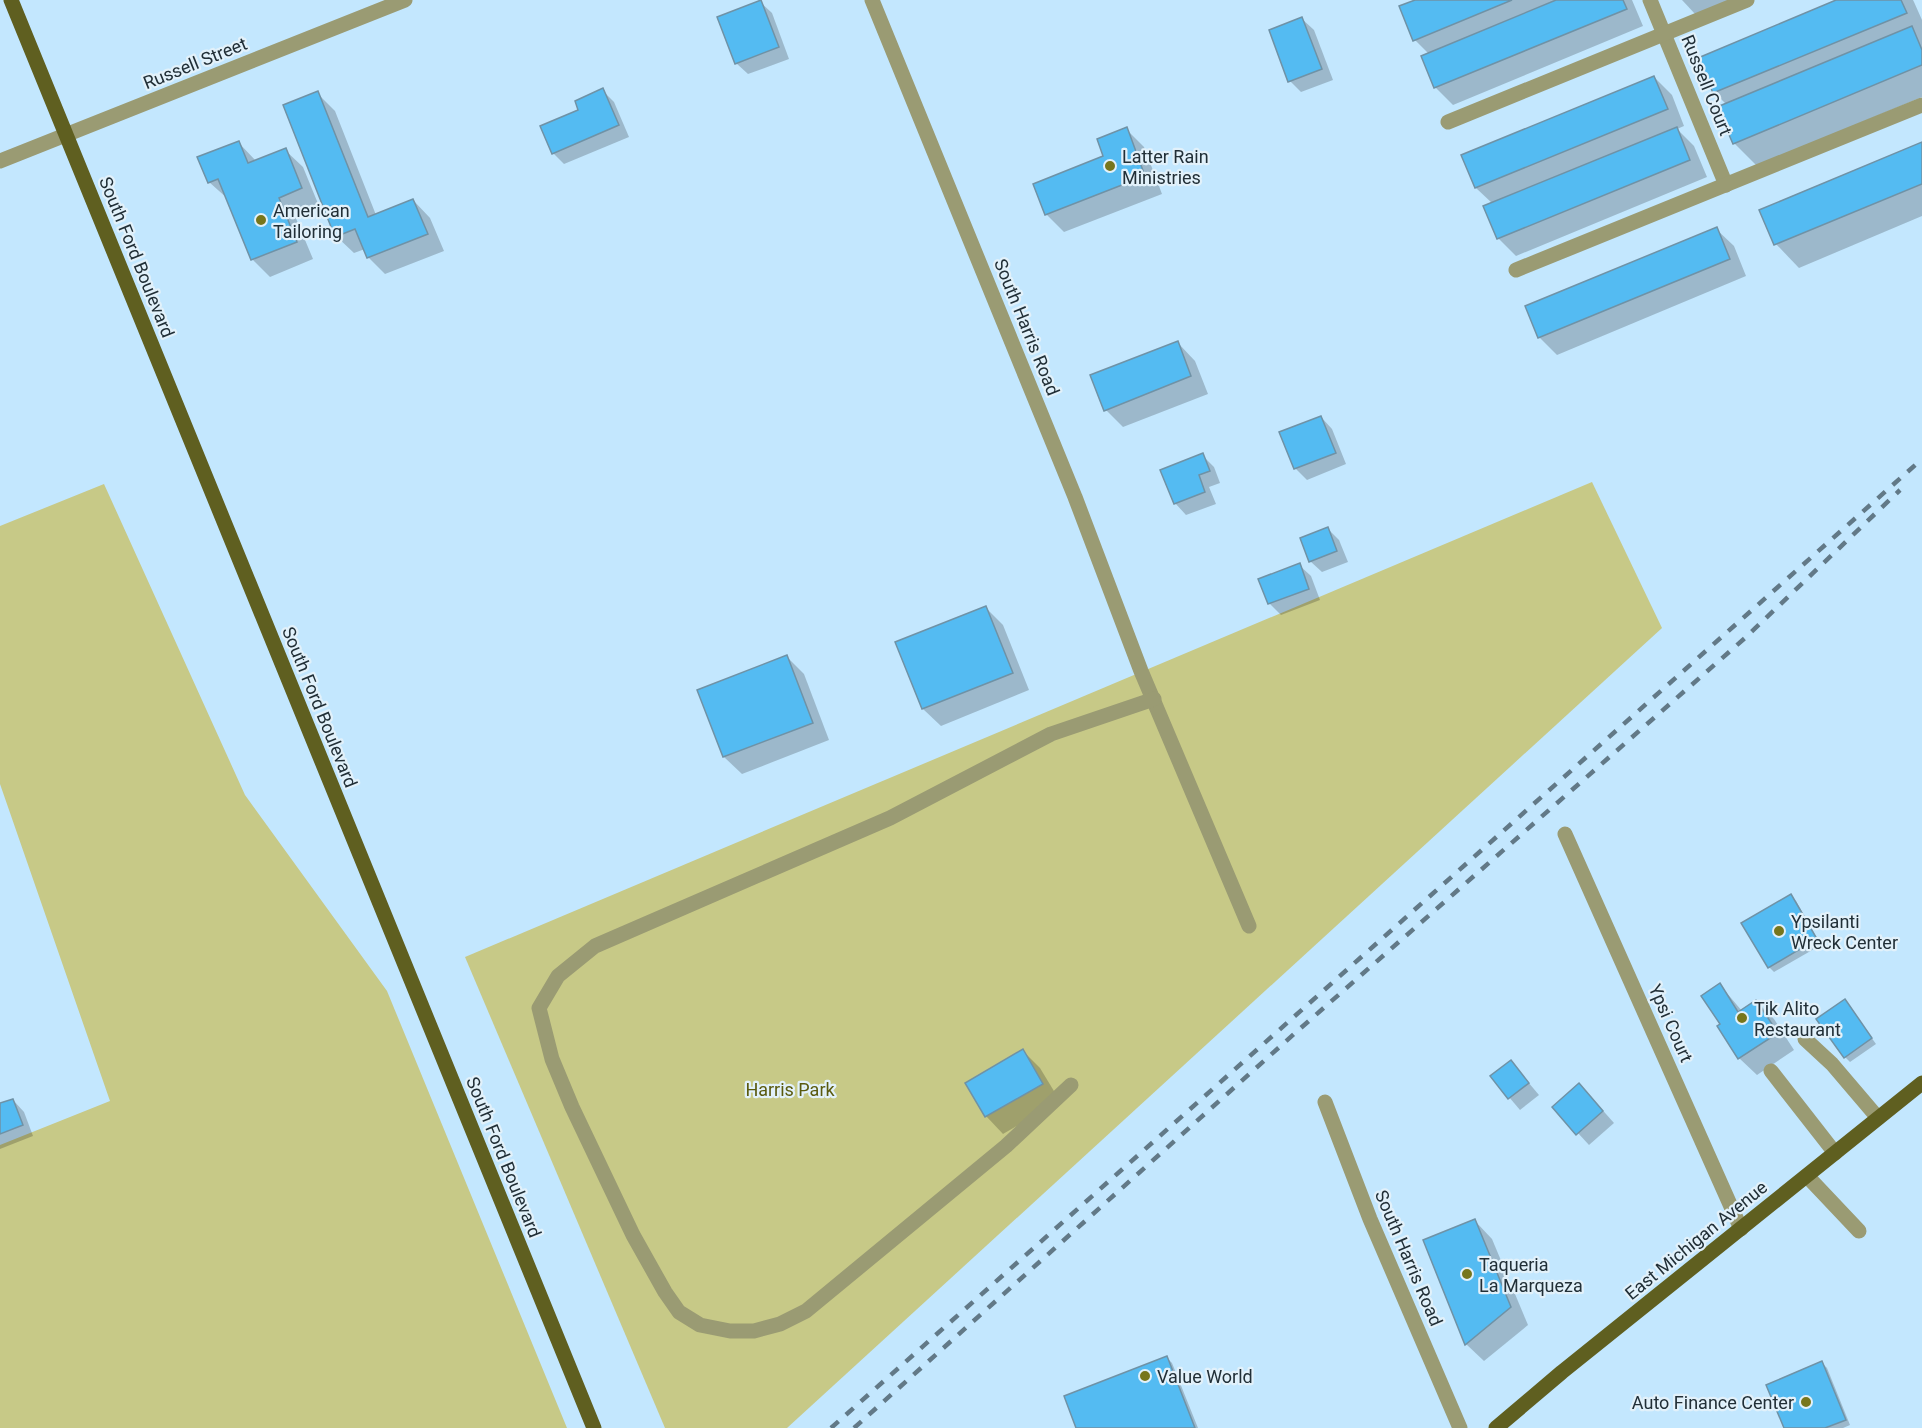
<svg xmlns="http://www.w3.org/2000/svg" width="1922" height="1428" font-family="Roboto,sans-serif">
	<rect width="100%" height="100%" fill="#c3e7fe"/>
	<g fill="#c7c987">
		<polygon points="1592,482 1662,628 787,1428 665,1428 465,957"/>
		<polygon points="104,484 245,795 387,991 567,1428 0,1428 0,1145 110,1101 0,784 0,526"/>
	</g>
	<g fill="#0003">
		<polygon points="1419,0 1632,0 1643,26 1453,105 1435,87 1429,54 1415,40"/>
		<polygon points="1682,0 1731,0 1696,15"/>
		<polygon points="1840,0 1913,0 1914,2 1922,20 1922,97 1757,166 1734,143 1727,105 1714,92"/>
		<polygon points="760,2 772,13 789,59 748,74 736,63"/>
		<polygon points="1302,19 1314,30 1333,80 1301,92 1290,81"/>
		<polygon points="1654,77 1672,95 1684,126 1677,129 1694,146 1707,177 1516,256 1498,238 1493,204 1476,188 1463,156"/>
		<polygon points="602,90 614,102 629,137 564,164 553,153 580,110"/>
		<polygon points="317,93 335,111 376,215 413,200 430,218 444,251 385,274 368,257 365,249 354,253 336,236"/>
		<polygon points="1126,129 1144,147 1162,194 1064,232 1046,214 1105,157"/>
		<polygon points="238,142 257,162 285,150 303,167 319,206 295,216 313,259 270,277 253,260 228,199 209,182"/>
		<polygon points="1922,144 1922,216 1799,268 1776,244 1761,211"/>
		<polygon points="1716,229 1734,246 1746,276 1557,355 1539,337"/>
		<polygon points="1178,343 1195,361 1208,394 1123,427 1106,410"/>
		<polygon points="1321,417 1332,429 1346,464 1307,480 1295,468"/>
		<polygon points="1202,455 1214,467 1220,483 1209,487 1216,504 1186,515 1175,503"/>
		<polygon points="1328,529 1339,540 1348,562 1322,572 1310,561"/>
		<polygon points="1299,565 1311,576 1320,600 1281,615 1270,604 1260,579"/>
		<polygon points="985,607 1003,625 1029,690 941,726 923,709 897,643"/>
		<polygon points="787,657 804,674 829,740 742,774 724,757 699,691"/>
		<polygon points="1790,896 1796,901 1821,945 1774,972 1769,967"/>
		<polygon points="1720,985 1742,1011 1756,1001 1774,1019 1794,1050 1757,1075 1739,1058 1722,1024"/>
		<polygon points="1845,1001 1876,1044 1850,1062 1845,1057"/>
		<polygon points="1023,1051 1040,1068 1060,1101 1003,1134 986,1116"/>
		<polygon points="1511,1062 1539,1095 1520,1110 1492,1077"/>
		<polygon points="1590,1096 1614,1123 1589,1145 1554,1107"/>
		<polygon points="13,1100 24,1112 33,1136 0,1149 0,1105"/>
		<polygon points="1475,1221 1492,1239 1528,1325 1484,1361 1466,1344"/>
		<polygon points="1166,1357 1172,1363 1198,1428 1078,1428"/>
		<polygon points="1822,1363 1827,1368 1850,1425 1843,1428 1786,1428"/>
	</g>
	<g fill="#54bbf2" stroke="#6f92a6" stroke-width="1.5">
		<polygon points="761,0 779,47 735,64 717,17"/>
		<polygon points="1415,0 1512,0 1413,41 1399,6"/>
		<polygon points="1556,0 1623,0 1627,9 1434,88 1421,56"/>
		<polygon points="1836,0 1901,0 1907,13 1713,93 1698,58"/>
		<polygon points="1302,17 1322,69 1288,82 1269,30"/>
		<polygon points="1912,26 1922,50 1922,65 1733,144 1717,107"/>
		<polygon points="1654,76 1668,109 1475,188 1461,155"/>
		<polygon points="603,88 619,125 552,154 540,126 578,110 575,101"/>
		<polygon points="318,91 368,217 413,199 428,234 367,258 355,229 335,237 283,105"/>
		<polygon points="1127,127 1145,176 1045,215 1033,184 1103,156 1097,139"/>
		<polygon points="1677,127 1690,160 1497,239 1483,206"/>
		<polygon points="239,141 248,163 286,148 302,188 279,198 297,242 251,260 218,179 208,183 197,157"/>
		<polygon points="1922,142 1922,184 1774,245 1759,210"/>
		<polygon points="1717,227 1730,259 1538,338 1525,306"/>
		<polygon points="1178,341 1191,376 1104,411 1090,375"/>
		<polygon points="1321,416 1336,453 1294,469 1279,432"/>
		<polygon points="1203,453 1210,471 1199,475 1205,492 1174,504 1160,470"/>
		<polygon points="1328,527 1337,551 1309,562 1300,538"/>
		<polygon points="1300,563 1309,589 1268,604 1258,579"/>
		<polygon points="986,606 1013,673 922,709 895,642"/>
		<polygon points="787,655 813,723 723,757 697,690"/>
		<polygon points="1791,894 1817,939 1768,968 1741,923"/>
		<polygon points="1720,983 1738,1012 1756,1000 1778,1033 1738,1059 1717,1026 1720,1024 1701,996"/>
		<polygon points="1845,999 1872,1038 1844,1058 1816,1019"/>
		<polygon points="1023,1049 1043,1084 985,1117 965,1083"/>
		<polygon points="1511,1060 1529,1083 1508,1099 1490,1076"/>
		<polygon points="1579,1083 1603,1111 1576,1135 1552,1107"/>
		<polygon points="13,1099 23,1125 0,1134 0,1103"/>
		<polygon points="1475,1219 1511,1307 1465,1345 1423,1240"/>
		<polygon points="1167,1356 1195,1428 1076,1428 1064,1396"/>
		<polygon points="1822,1361 1846,1420 1825,1428 1784,1428 1766,1385"/>
	</g>
	<g fill="none" stroke-linecap="round" stroke-linejoin="round">
		<g stroke="#9a9b73" stroke-width="15">
			<polyline points="872,0 1075,497 1141,671 1249,926"/>
			<polyline points="1650,0 1726,185"/>
			<polyline points="1448,122 1747,0"/>
			<polyline points="0,161 405,0"/>
			<polyline points="1516,270 1922,105"/>
			<polyline points="1565,834 1741,1229"/>
			<polyline points="1805,1039 1832,1064 1878,1118"/>
			<polyline points="1771,1071 1835,1153"/>
			<polyline points="1071,1085 1006,1146 806,1311 780,1324 754,1331 730,1331 700,1325 679,1312 665,1292 633,1235 572,1107 552,1059 539,1008 558,976 595,946 890,818 1051,734 1154,699"/>
			<polyline points="1325,1102 1370,1219 1460,1428"/>
			<polyline points="1807,1176 1859,1231"/>
		</g>
		<g stroke="#5f5f20" stroke-width="15">
			<polyline points="11,0 594,1428"/>
			<polyline points="1496,1428 1562,1372 1922,1083"/>
		</g>
		<g stroke="#627987" stroke-width="4.5" stroke-dasharray="10 10" stroke-linecap="butt">
			<polyline points="831,1428 1922,459"/>
			<polyline points="854,1428 1294,1034 1745,638 1900,490"/>
		</g>
	</g>
	<g fill="#77761c" stroke="#e2f1fa" stroke-width="2">
		<circle cx="1110" cy="166" r="6"/>
		<circle cx="261" cy="220" r="6"/>
		<circle cx="1779" cy="931" r="6"/>
		<circle cx="1742" cy="1018" r="6"/>
		<circle cx="1467" cy="1274" r="6"/>
		<circle cx="1145" cy="1376" r="6"/>
		<circle cx="1806" cy="1402" r="6"/>
	</g>
	<g text-anchor="middle" dominant-baseline="central" stroke-width="4.5" stroke-linejoin="round" paint-order="stroke">
		<g font-size="18" fill="#212f37" stroke="#e2f1fa">
			<text transform="translate(195 63) rotate(-22)">Russell Street</text>
			<text transform="translate(1707 85) rotate(68)">Russell Court</text>
			<text transform="translate(137 257) rotate(68)">South Ford Boulevard</text>
			<text transform="translate(1027 327) rotate(68)">South Harris Road</text>
			<text transform="translate(320 707) rotate(68)">South Ford Boulevard</text>
			<text transform="translate(1671 1023) rotate(66)">Ypsi Court</text>
			<text transform="translate(504 1157) rotate(68)">South Ford Boulevard</text>
			<text transform="translate(1696 1240) rotate(-39)">East Michigan Avenue</text>
			<text transform="translate(1409 1258) rotate(67)">South Harris Road</text>
		</g>
		<g font-size="18" fill="#212f37" stroke="#e2f1fa" text-anchor="start">
			<text x="1122" y="156">Latter Rain<tspan x="1122" dy="21">Ministries</tspan></text>
			<text x="273" y="210">American<tspan x="273" dy="21">Tailoring</tspan></text>
			<text x="1791" y="921">Ypsilanti<tspan x="1791" dy="21">Wreck Center</tspan></text>
			<text x="1754" y="1008">Tik Alito<tspan x="1754" dy="21">Restaurant</tspan></text>
			<text x="1479" y="1264">Taqueria<tspan x="1479" dy="21">La Marqueza</tspan></text>
			<text x="1157" y="1376">Value World</text>
			<text x="1794" y="1402" text-anchor="end">Auto Finance Center</text>
		</g>
		<g font-size="18" fill="#5a5a0e" stroke="#e2f1fa">
			<text x="790" y="1089">Harris Park</text>
		</g>
	</g>
</svg>
